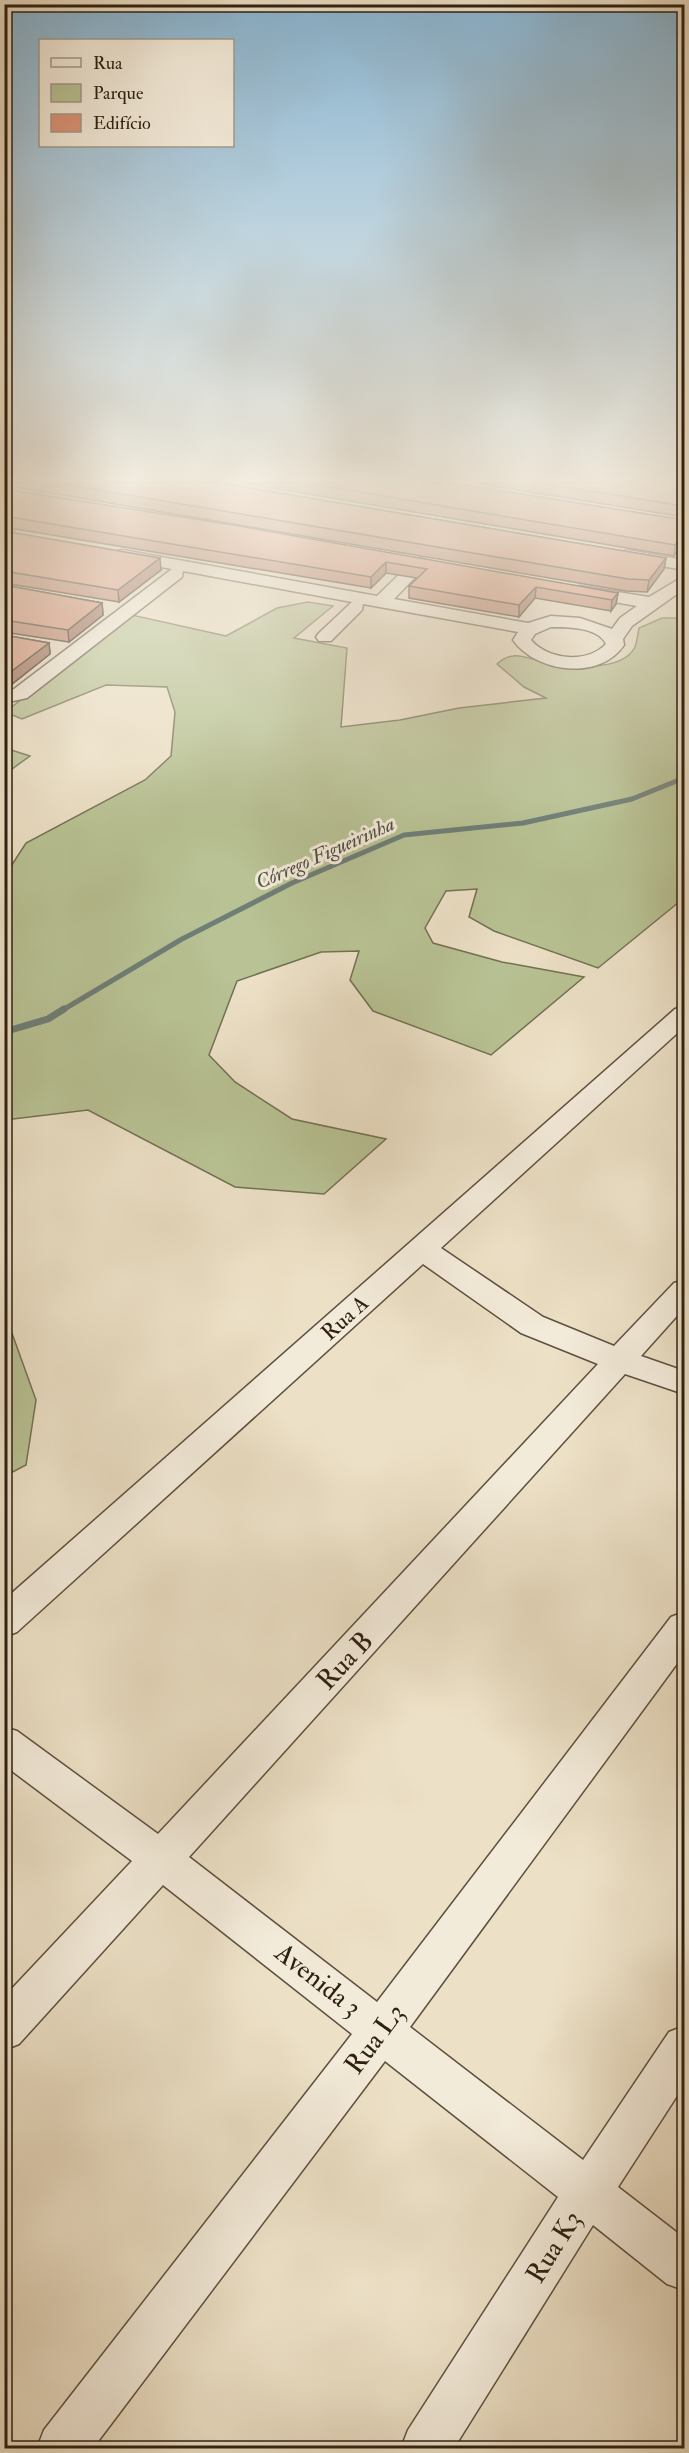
<svg xmlns="http://www.w3.org/2000/svg" width="689" height="2453" font-family="'IM FELL Double Pica',serif">
	<rect width="100%" height="100%" fill="#ece0c6"/>
	<filter id="stains"><feTurbulence type="fractalNoise" baseFrequency=".00333" numOctaves="4"/><feColorMatrix values="0 0 0 0 .2 0 0 0 0 .09 0 0 0 0 .02 0 0 0 .5 -.17"/></filter>
	<radialGradient id="worn" r=".72"><stop offset=".6" stop-color="#630" stop-opacity="0"/><stop offset="1" stop-color="#630" stop-opacity=".3"/></radialGradient>
	<g fill="#b8c294" stroke="#737153" stroke-width="1.5">
		<path d="M308 602 333 606 294 638 347 648 341 727 400 720 459 708 546 698 524 687 497 664C513 649 526 658 544 662 567 667 622 673 635 647 637 641 638 634 639 628L662 618H684V898L598 968 494 931 469 917 477 889 446 891 425 928 433 943 502 962 584 977 491 1055 373 1011 350 980 359 951 321 952 237 981 209 1055 235 1082 292 1119 386 1139 324 1194 235 1187 88 1110 5 1120 4 877 26 843 145 780 171 756 175 712 167 687 106 685 22 719 5 712 132 615 226 636 277 608Z"/>
		<polygon points="5,748 30,756 5,774"/>
		<polygon points="4,1311 36,1400 26,1465 5,1476"/>
	</g>
	<g fill="none" stroke-linecap="round" stroke-linejoin="round">
		<polyline stroke="#6f7e77" stroke-width="5" points="61,1011 182,939 292,883 404,835 523,823 632,799 684,778"/>
		<polyline stroke="#6f7e77" stroke-width="7" points="4,1032 48,1019 64,1009"/>
		<defs>
			<g id="minor">
				<polygon points="280,483 298,483 240,532 228,532 226,529 228,526"/>
				<polygon points="43,501 49,503 51,506 49,509 4,536 4,524"/>
				<path d="M123 550 377 596 415 559 421 558 429 563 394 599 528 623 551 616 580 618 612 629 620 618 637 606 574 595 571 591 574 587 580 586 649 597 684 576V589L632 626 623 639 624 645C600 681 536 673 513 640L518 632 363 604 362 610 331 641H319L316 637 319 633 352 602 183 571 182 577 27 698 4 703V691L14 689 172 569 117 559 115 555 117 551ZM551 627C568 627 598 627 606 644 587 664 548 660 531 640L535 634Z"/>
				<polygon points="627,550 684,560 684,570 621,559 619,555"/>
				<polygon points="684,1007 684,1027 441,1248 543,1317 614,1346 674,1283 684,1280 684,1308 641,1356 684,1371 684,1394 625,1374 189,1857 377,2002 671,1617 684,1612 684,1654 410,2027 583,2160 669,2032 684,2026 684,2085 618,2187 684,2238 684,2290 667,2284 593,2225 454,2448 401,2448 408,2430 558,2197 385,2061 93,2448 37,2448 44,2430 352,2034 163,1885 19,2044 4,2050 4,1997 132,1861 4,1765 4,1727 17,1731 158,1834 598,1364 521,1333 423,1264 17,1632 4,1637 4,1600 675,1009"/>
			</g>
		</defs>
		<use href="#minor" stroke="#5e503f" stroke-width="3"/>
		<use href="#minor" fill="#f3ebda" fill-rule="evenodd"/>
	</g>
	<g fill="#be7e69" stroke="#2e2012" stroke-width="1.5">
		<polygon points="4,483 220,483 666,558 664,569 647,592 626,591 4,485"/>
		<polygon points="243,483 452,483 684,520 674,556"/>
		<polygon points="475,483 677,483 684,484 684,517"/>
		<polygon points="4,489 618,593 616,604 611,611 535,598 519,617 409,598 409,586 417,578 386,573 371,588 4,527"/>
		<polygon points="4,531 161,570 119,602 4,583"/>
		<polygon points="4,585 102,603 103,615 69,642 4,632"/>
		<polygon points="4,635 49,643 50,654 7,688 4,688"/>
	</g>
	<g fill="#9b6755" stroke="#2e2012" stroke-width="1.5">
		<polygon points="684,533 684,542 674,556 675,545"/>
		<polygon points="160,558 161,570 119,602 118,590"/>
		<polygon points="666,558 664,569 647,592 649,580"/>
		<polygon points="386,562 386,573 371,588 371,577"/>
		<polygon points="536,587 535,598 519,617 519,605"/>
		<polygon points="618,593 616,604 611,611 612,600"/>
		<polygon points="102,603 103,615 69,642 68,630"/>
		<polygon points="49,643 50,654 7,688 5,676"/>
	</g>
	<g fill="#dd937a" stroke="#2e2012" stroke-width="1.5">
		<polygon points="57,483 220,483 666,558 649,580 628,579"/>
		<polygon points="306,483 452,483 684,520 684,533 675,545"/>
		<polygon points="541,483 677,483 684,484 684,506"/>
		<polygon points="4,489 233,525 618,593 612,600 536,587 519,605 409,586 427,569 386,562 371,577 4,516"/>
		<polygon points="4,531 160,558 118,590 4,571"/>
		<polygon points="4,585 102,603 68,630 4,620"/>
		<polygon points="4,635 49,643 5,676"/>
	</g>
	<linearGradient id="sky" x2="0" y2="1"><stop stop-color="#89b7d6"/><stop offset="0.58" stop-color="#f6f1e5"/><stop offset="1" stop-color="#f6f1e5" stop-opacity="0"/></linearGradient>
	<rect width="689" height="827" fill="url(#sky)"/>
	<g text-anchor="middle" dominant-baseline="central" stroke-width="6" stroke-linejoin="round" paint-order="stroke">
		<g font-size="20" font-style="italic" fill="#4e4f45" stroke="#f3ebda">
			<text transform="translate(325 853) rotate(-24)">Córrego Figueirinha</text>
		</g>
		<g font-size="22" fill="#2e2012" stroke="#f3ebda">
			<text transform="translate(345 1318) rotate(-42)">Rua A</text>
		</g>
		<g font-size="27" fill="#2e2012" stroke="#f3ebda">
			<text transform="translate(345 1661) rotate(-47)">Rua B</text>
			<text transform="translate(318 1980) rotate(38)">Avenida 3</text>
			<text transform="translate(375 2039) rotate(-53)">Rua L3</text>
			<text transform="translate(554 2247) rotate(-58)">Rua K3</text>
		</g>
	</g>
	<rect width="689" height="2453" fill="none" stroke="#ece0c6" stroke-width="24"/>
	<rect x="6" y="6" width="677" height="2441" fill="none" stroke="#2e2012" stroke-width="3"/>
	<rect x="12" y="12" width="665" height="2429" fill="none" stroke="#2e2012" stroke-width="1.5"/>
	<rect x="39" y="39" width="195" height="108" fill="#f3ebda" stroke="#a49a8a" stroke-width="1.5"/>
	<rect x="51" y="58" width="30" height="9" fill="#f3ebda" stroke="#a49a8a" stroke-width="1.5"/>
	<text x="93" y="69" font-size="18" fill="#2e2012">Rua</text>
	<rect x="51" y="84" width="30" height="18" fill="#b8c294" stroke="#a49a8a" stroke-width="1.5"/>
	<text x="93" y="99" font-size="18" fill="#2e2012">Parque</text>
	<rect x="51" y="114" width="30" height="18" fill="#dd937a" stroke="#a49a8a" stroke-width="1.5"/>
	<text x="93" y="129" font-size="18" fill="#2e2012">Edifício</text>
	<rect width="100%" height="100%" filter="url(#stains)"/>
	<rect width="100%" height="100%" fill="url(#worn)"/>
</svg>
